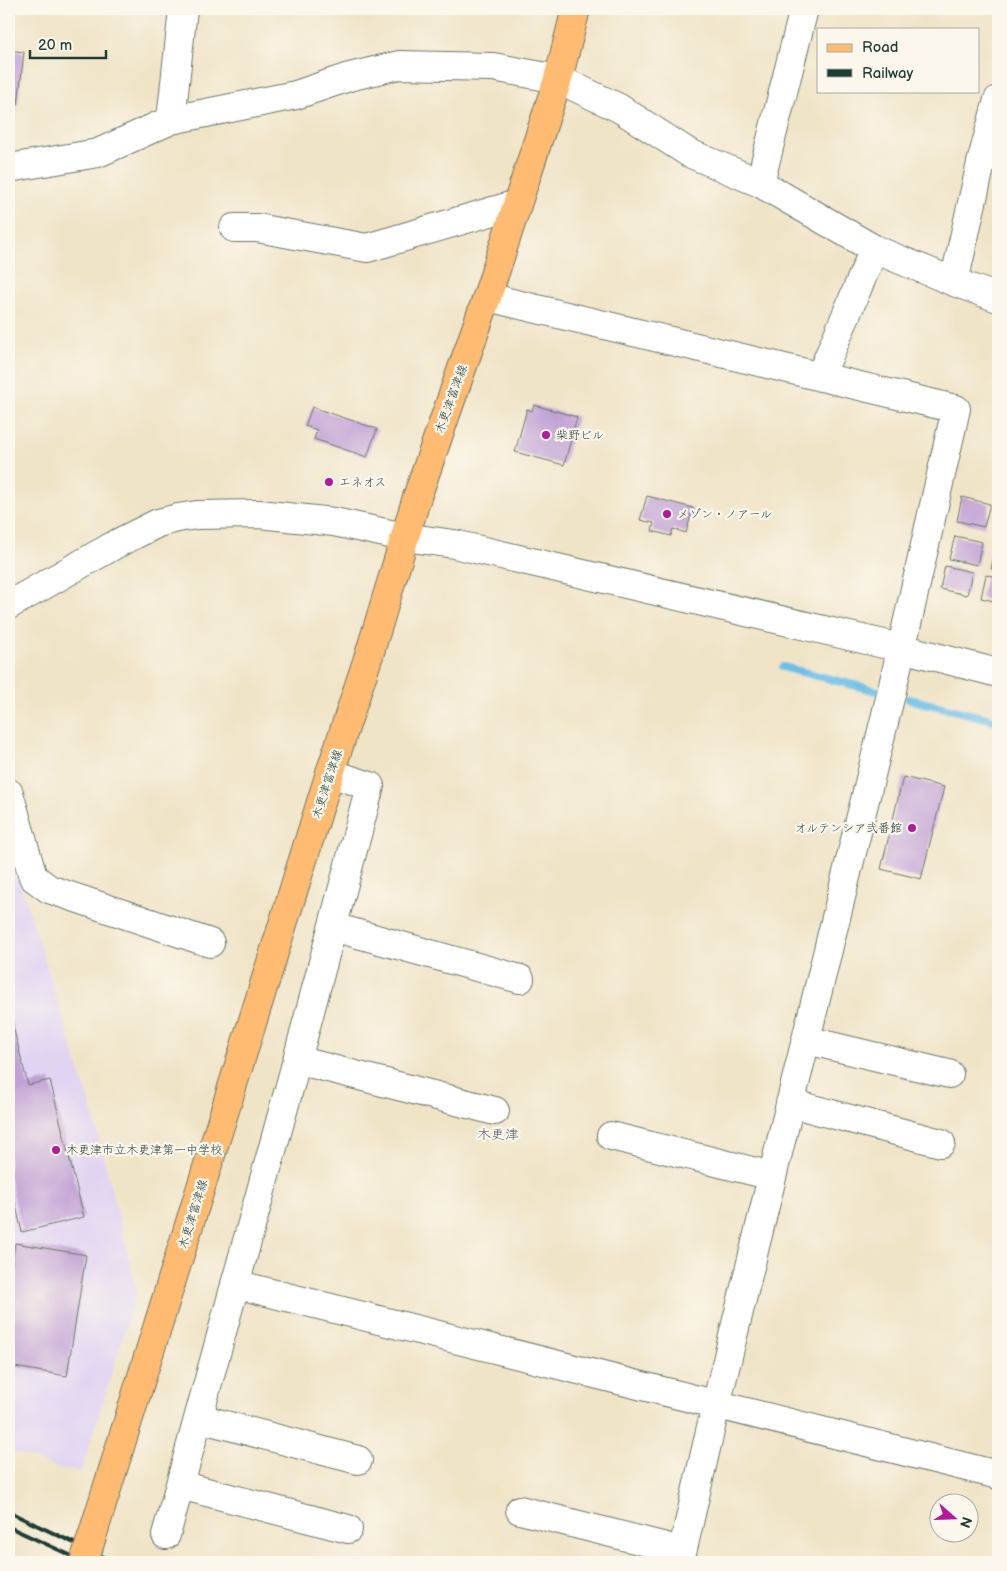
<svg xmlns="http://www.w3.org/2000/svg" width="1007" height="1571" font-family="'Balsamiq Sans','Klee One',sans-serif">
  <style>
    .built { fill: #e1d4f3 }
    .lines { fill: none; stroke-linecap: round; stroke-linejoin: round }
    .stream { stroke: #6bbfe7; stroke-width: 8 }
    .building { fill: #c1a1d5 }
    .minor-casing { stroke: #687767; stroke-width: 30 }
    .major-casing { stroke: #687767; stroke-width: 30 }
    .minor { stroke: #fff; stroke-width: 28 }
    .major { stroke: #febb71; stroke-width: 28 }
    .rail { stroke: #1f3d34; stroke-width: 4 }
    .major-bridge-casing { stroke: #687767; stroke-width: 30; stroke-linecap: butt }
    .major-bridge { stroke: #febb71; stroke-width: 28 }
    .poi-dot { fill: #b5179e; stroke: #fbf7ec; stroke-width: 2 }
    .labels { text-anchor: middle; stroke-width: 4.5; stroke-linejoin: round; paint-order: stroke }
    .street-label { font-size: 12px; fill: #1f3d34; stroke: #fbf7ec }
    .poi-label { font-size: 12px; fill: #1f3d34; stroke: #fbf7ec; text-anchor: start }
    .neighbourhood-label { font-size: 14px; fill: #58606c; stroke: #fbf7ec }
  </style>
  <rect width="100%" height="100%" fill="#fbf7ec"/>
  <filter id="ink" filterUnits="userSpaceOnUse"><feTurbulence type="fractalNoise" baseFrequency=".02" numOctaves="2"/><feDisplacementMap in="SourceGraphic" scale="10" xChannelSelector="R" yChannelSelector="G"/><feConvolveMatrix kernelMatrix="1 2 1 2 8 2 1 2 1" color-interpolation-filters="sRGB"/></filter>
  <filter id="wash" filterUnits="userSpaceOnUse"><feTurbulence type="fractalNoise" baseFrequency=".0096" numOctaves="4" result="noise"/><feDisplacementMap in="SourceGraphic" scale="20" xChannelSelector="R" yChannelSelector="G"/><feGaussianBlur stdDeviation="1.12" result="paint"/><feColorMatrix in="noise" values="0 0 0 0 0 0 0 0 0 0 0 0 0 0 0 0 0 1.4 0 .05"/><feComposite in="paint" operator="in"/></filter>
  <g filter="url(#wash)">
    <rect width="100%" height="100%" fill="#f0e4c7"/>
    <path class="built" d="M9,848L91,1107L137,1292L81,1472L61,1469L9,1450Z"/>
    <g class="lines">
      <path class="stream" d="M783,667L877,691
        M909,699L998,721"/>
    </g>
    <g id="blocks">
      <path class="building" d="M9,50L24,52L18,105L9,104Z
        M534,405L577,417L564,465L515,452L527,409L532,411Z
        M312,407L377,429L367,457L314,439L317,430L305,426Z
        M647,496L693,508L686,533L673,529L671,536L652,531L654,523L640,520Z
        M962,497L990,504L984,527L957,521Z
        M955,536L982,542L977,565L949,559Z
        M996,546H998V570L991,569Z
        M945,566L972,572L967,595L940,589Z
        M986,575L998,577V602L981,598Z
        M903,777L944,787L921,879L881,869Z
        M9,1011L28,1085L50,1080L84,1217L22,1232L9,1176Z
        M15,1243L86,1255L67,1376L9,1366V1281Z"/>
    </g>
  </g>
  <g filter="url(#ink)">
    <use href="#blocks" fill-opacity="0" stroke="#687767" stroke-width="1"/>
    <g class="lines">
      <defs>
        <path id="minor" d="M171,120L183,9
          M9,168L98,153L171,120L296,95L349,77L399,65L493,67L558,79L619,108L689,153L760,183L874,249L954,282L998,298
          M760,183L804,9
          M234,228H257L367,248L517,204
          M954,282L981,163L998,100
          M487,297L956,409L891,694L716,1405L680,1562
          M820,377L874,249
          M9,605L118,543L158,523L178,518L197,515L259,514L334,522L404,537L454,544L901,648L998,673
          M9,793L33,877L49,889L210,943
          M333,927L520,979
          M806,1040L949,1074
          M297,1060L495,1111
          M790,1103L941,1143
          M611,1136L772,1176
          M235,1284L998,1475
          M199,1418L358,1460
          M180,1485L348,1529
          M520,1510L682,1551
          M166,1535L297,1060L370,786L330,773"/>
        <path id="major" d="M100,1511L330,773L370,652L417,497L487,297L558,79L576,9"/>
      </defs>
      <use href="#minor" class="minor-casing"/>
      <use href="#major" class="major-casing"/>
      <use href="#minor" class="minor"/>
      <use href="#major" class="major"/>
      <path class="rail" d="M9,1512L114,1562
        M9,1527L85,1562"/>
      <defs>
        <path id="major-bridge" d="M84,1562L100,1511"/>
      </defs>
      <use href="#major-bridge" class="major-bridge-casing"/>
      <use href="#major-bridge" class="major-bridge"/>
    </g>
  </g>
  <g class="poi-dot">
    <circle cx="546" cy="435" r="5"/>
    <circle cx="329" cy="482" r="5"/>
    <circle cx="667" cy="514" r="5"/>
    <circle cx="912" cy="828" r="5"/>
    <circle cx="56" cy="1150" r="5"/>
  </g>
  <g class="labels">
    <g class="street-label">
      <text transform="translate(451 399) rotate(-70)" y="4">木更津富津線</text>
      <text transform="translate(327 784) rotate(-72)" y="4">木更津富津線</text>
      <text transform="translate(193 1214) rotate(-73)" y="4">木更津富津線</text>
    </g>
    <g class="poi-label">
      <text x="556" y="439">柴野ビル</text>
      <text x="339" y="486">エネオス</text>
      <text x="677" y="518">メゾン・ノアール</text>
      <text x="902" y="832" text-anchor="end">オルテンシア弐番館</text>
      <text x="66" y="1154">木更津市立木更津第一中学校</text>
    </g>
    <g class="neighbourhood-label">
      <text x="498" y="1139">木更津</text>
    </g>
  </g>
  <rect width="1007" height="1571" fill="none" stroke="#fbf7ec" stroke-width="30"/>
  <rect x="817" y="28" width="162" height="65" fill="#fbf7ec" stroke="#a3ada2"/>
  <rect x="827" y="44" width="25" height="8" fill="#febb71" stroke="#a3ada2"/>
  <text x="862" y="52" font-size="15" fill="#1f3d34">Road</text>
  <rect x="827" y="69" width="25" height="8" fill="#1f3d34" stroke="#a3ada2"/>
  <text x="862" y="78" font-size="15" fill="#1f3d34">Railway</text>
  <g transform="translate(954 1518) rotate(110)"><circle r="24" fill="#fbf7ec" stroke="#a3ada2"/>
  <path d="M0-4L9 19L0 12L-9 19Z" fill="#b5179e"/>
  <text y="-8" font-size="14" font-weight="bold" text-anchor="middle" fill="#1f3d34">N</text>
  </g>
  <path d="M30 50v8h76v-8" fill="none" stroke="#1f3d34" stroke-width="2.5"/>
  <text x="38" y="50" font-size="15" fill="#1f3d34" stroke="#fbf7ec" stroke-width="4" paint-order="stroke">20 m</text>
</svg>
